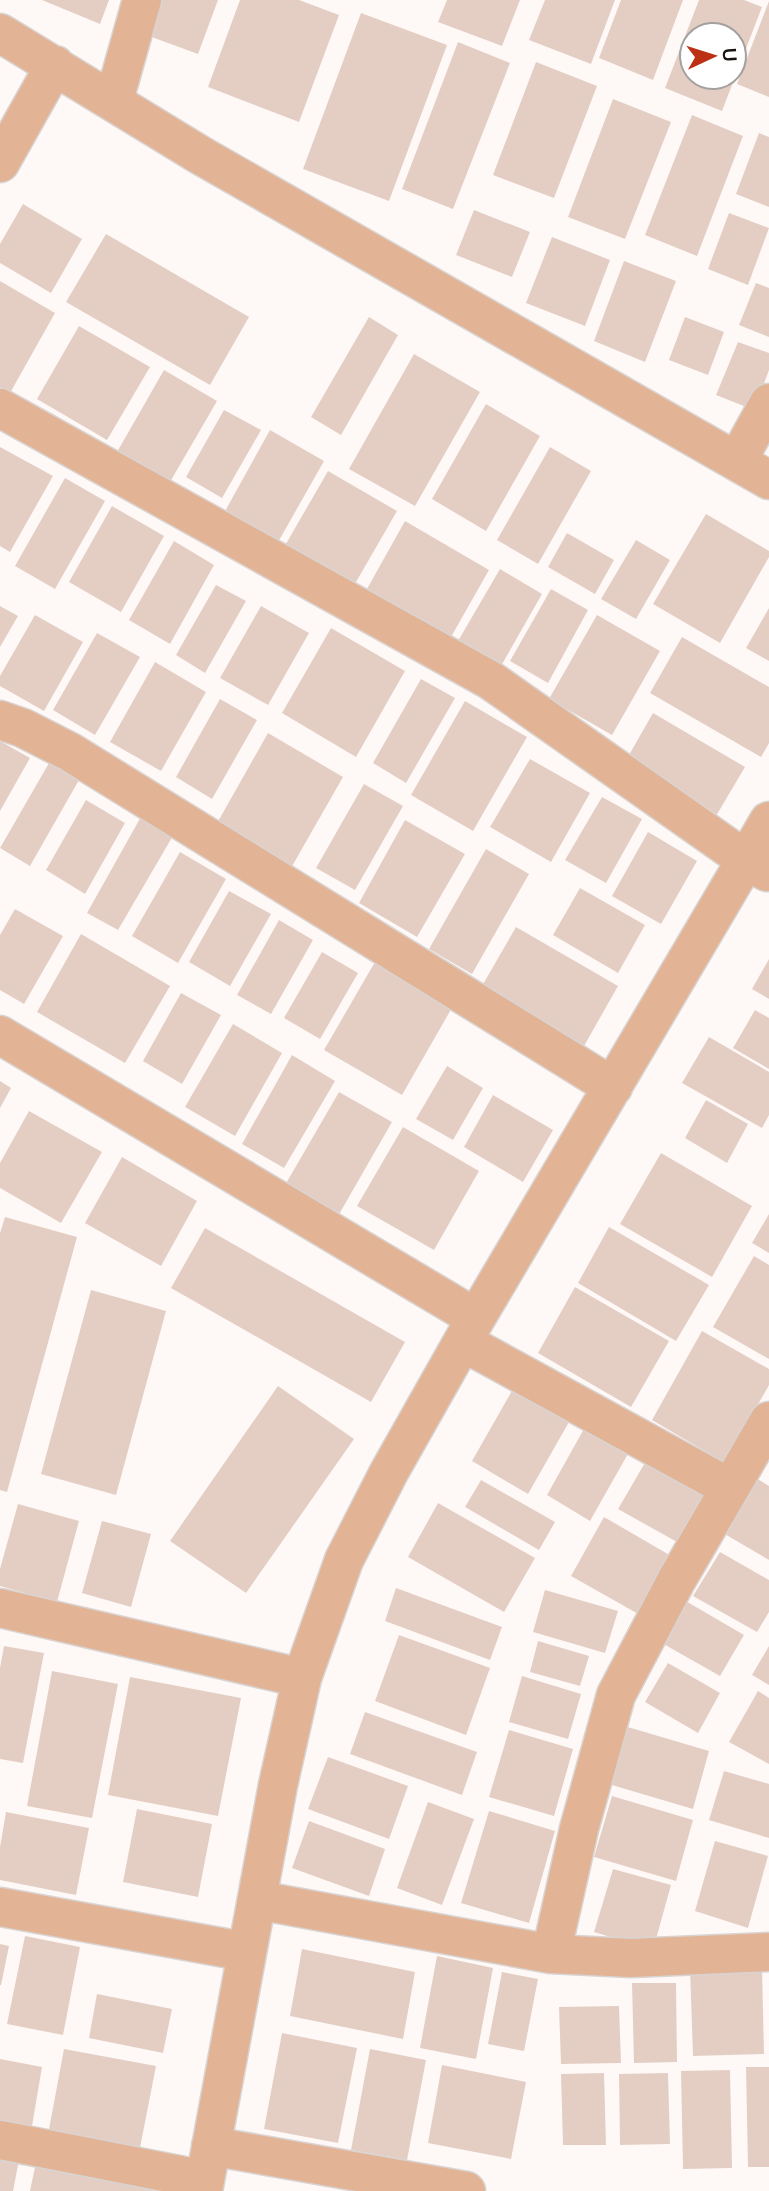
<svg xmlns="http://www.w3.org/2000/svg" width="769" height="2191" font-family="Mulish,sans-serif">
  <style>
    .building { fill: #e4cec4; fill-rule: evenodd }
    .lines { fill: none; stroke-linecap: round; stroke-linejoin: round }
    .minor-casing { stroke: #d9d4d2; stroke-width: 41 }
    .minor { stroke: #e2b394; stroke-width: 38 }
  </style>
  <rect width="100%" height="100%" fill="#fef9f7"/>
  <path class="building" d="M42,0H109L100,24Z
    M150,0H218L198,54L138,32Z
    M240,0H299L339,15L299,122L208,87Z
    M447,0H520L502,46L438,22Z
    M545,0H615L591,64L529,40Z
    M621,0H683L653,80L599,58Z
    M699,0H744L762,7L722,111L665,88ZM692,35H734V77H692Z
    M769,1V97L737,84Z
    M361,13L447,45L389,201L303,169Z
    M458,42L510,63L453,209L402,189Z
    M536,62L597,86L554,198L493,175Z
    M613,99L671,122L625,239L568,217Z
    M692,115L743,136L697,256L645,235Z
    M759,133L769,137V207L736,194Z
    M23,204L82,239L51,293L0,263V244Z
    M474,210L530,232L512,277L456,255Z
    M729,213L769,228L748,285L708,269Z
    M106,234L249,317L210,385L66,302Z
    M552,237L610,260L585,326L526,303Z
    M624,261L676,281L645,362L594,341Z
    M0,281L55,313L10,393L0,387Z
    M756,283L769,288V337L739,325Z
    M369,317L398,335L341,435L311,417Z
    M685,317L724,332L708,375L669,360Z
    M79,326L150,367L107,440L37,399Z
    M738,342L769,353V370L754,410L716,395Z
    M414,354L480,392L415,506L349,469Z
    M164,370L217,401L170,482L117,452Z
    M486,404L540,436L486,531L432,499Z
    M224,410L261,430L222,498L186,477Z
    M270,430L324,461L277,544L224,513Z
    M0,447L53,476L10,552L0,546Z
    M550,447L591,471L538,564L497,540Z
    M328,471L397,511L352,589L283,549Z
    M65,478L105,501L55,589L15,566Z
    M112,506L164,536L121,612L69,582Z
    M706,514L769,551V557L720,643L653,604Z
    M405,521L489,570L447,644L363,596Z
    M567,533L614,560L595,594L548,567Z
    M636,540L670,560L636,619L601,599Z
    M174,541L214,565L170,644L129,620Z
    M500,569L542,594L501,666L458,641Z
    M216,585L246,601L205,673L176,655Z
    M551,589L588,610L548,683L510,661Z
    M0,606L18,616L0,647Z
    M261,606L309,633L268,705L220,678Z
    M769,608V661L746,648Z
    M35,615L83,642L44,711L0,686V676Z
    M597,615L660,651L612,735L549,699Z
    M331,628L405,671L356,757L282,713Z
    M97,633L140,657L95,735L53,710Z
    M682,637L769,687V743L761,757L650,693Z
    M155,662L206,692L161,771L110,742Z
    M421,679L455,698L406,783L373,763Z
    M220,699L257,720L212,799L176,777Z
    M465,701L527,737L473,831L411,795Z
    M653,713L745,767L716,816L625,762Z
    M268,733L343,777L291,868L216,825Z
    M0,741L30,758L0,811Z
    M530,759L590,793L551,862L490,827Z
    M49,763L79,780L30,866L0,848Z
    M364,784L403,806L355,890L316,868Z
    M602,797L642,819L606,883L565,860Z
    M86,800L125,823L85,894L46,870Z
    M142,815L174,834L118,930L87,913Z
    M405,820L465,854L417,937L359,903Z
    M648,832L697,861L661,924L612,896Z
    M486,849L529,874L472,974L429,949Z
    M180,852L226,879L178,963L132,936Z
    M580,888L645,925L618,973L553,935Z
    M229,891L271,914L230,986L189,962Z
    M15,909L63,936L24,1004L0,990V935Z
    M279,920L313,940L271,1014L237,995Z
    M516,927L618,986L584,1046L482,986Z
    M81,934L170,986L125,1063L37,1012Z
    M322,952L358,973L320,1039L284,1018Z
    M379,955L457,999L402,1095L324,1050Z
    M769,959V999L752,989Z
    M181,993L221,1015L182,1084L143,1061Z
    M755,1010L769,1018V1069L733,1048Z
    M233,1024L282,1053L235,1136L185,1107Z
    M709,1037L769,1072V1115L762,1128L682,1083Z
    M292,1055L335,1081L284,1168L242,1144Z
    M447,1066L483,1088L453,1140L416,1119Z
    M0,1081L11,1088L0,1108Z
    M339,1092L392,1122L334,1223L281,1192Z
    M493,1095L553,1130L523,1182L464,1147Z
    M706,1100L748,1124L727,1163L685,1138Z
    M29,1111L102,1152L61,1223L0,1188V1163Z
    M403,1127L479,1171L434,1250L357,1206Z
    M661,1153L752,1206L712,1277L620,1224Z
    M122,1157L197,1201L161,1266L85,1223Z
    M769,1214V1253L752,1243Z
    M5,1217L77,1237L7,1492L0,1490V1233Z
    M609,1227L709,1285L676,1341L578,1283Z
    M205,1228L405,1342L371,1402L171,1288Z
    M754,1256L769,1265V1359L713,1327Z
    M575,1287L669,1341L631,1407L538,1353Z
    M91,1290L166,1311L116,1495L41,1474Z
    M702,1331L769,1369V1385L725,1463L652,1420Z
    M278,1386L354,1439L246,1593L170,1541Z
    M513,1389L569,1422L528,1494L472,1461Z
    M585,1427L629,1452L590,1521L547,1495Z
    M646,1461L704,1495L677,1542L618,1509Z
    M756,1478L769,1486V1560L723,1533Z
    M481,1480L555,1522L539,1550L465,1507Z
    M438,1503L535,1558L504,1612L408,1557Z
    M18,1504L79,1521L57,1602L0,1586V1569Z
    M604,1517L673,1557L640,1615L571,1576Z
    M102,1521L151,1534L131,1607L82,1593Z
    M720,1552L769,1580V1612L757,1632L693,1596Z
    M396,1588L502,1627L490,1660L385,1621Z
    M545,1590L618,1611L605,1653L533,1632Z
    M684,1600L744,1635L720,1676L660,1642Z
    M399,1635L490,1668L466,1735L375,1701Z
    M538,1641L589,1656L580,1686L530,1672Z
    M4,1646L44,1653L23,1763L0,1759V1668Z
    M769,1646V1685L752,1675Z
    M668,1663L720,1693L698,1733L645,1702Z
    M52,1671L118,1684L92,1818L27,1806Z
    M522,1676L581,1694L568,1739L509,1722Z
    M130,1677L241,1698L218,1816L108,1795Z
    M758,1691L769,1698V1764L729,1742Z
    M365,1712L477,1752L462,1795L350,1754Z
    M621,1725L709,1751L693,1809L605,1783Z
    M509,1730L573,1749L554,1816L489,1797Z
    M328,1757L408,1786L389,1839L308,1809Z
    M724,1771L769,1784V1838L709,1820Z
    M612,1796L693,1820L676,1881L594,1857Z
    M428,1802L474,1819L442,1905L397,1888Z
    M137,1809L212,1824L198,1897L123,1882Z
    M489,1811L555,1831L529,1923L461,1903Z
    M6,1812L89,1828L76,1895L0,1880V1847Z
    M309,1821L385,1849L369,1896L292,1868Z
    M715,1841L768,1856L748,1928L695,1911Z
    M613,1869L671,1885L653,1950L594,1932Z
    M25,1936L80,1947L63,2035L7,2024Z
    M0,1944L9,1946L1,1985H0Z
    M302,1949L415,1972L403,2039L290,2016Z
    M437,1956L493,1968L476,2059L420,2048Z
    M762,1967L764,2054L693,2056L690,1968Z
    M502,1972L538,1979L524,2051L488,2044Z
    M632,1983H676L677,2062L634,2063Z
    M97,1994L172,2009L163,2053L89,2038Z
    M619,2006L621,2063L561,2064L559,2007Z
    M282,2033L357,2048L338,2143L264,2129Z
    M64,2049L156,2066L138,2158L47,2140Z
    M370,2049L426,2060L407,2160L351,2150Z
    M0,2059L42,2067L31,2132L0,2126Z
    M442,2065L526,2082L511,2159L428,2143Z
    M746,2067H769V2167H748Z
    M730,2070L732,2168L683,2169L681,2071Z
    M604,2073L606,2145H563L561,2074Z
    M668,2073L670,2144L620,2145L619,2074Z
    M0,2151L20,2155L13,2191H0Z
    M35,2167L154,2190V2191H30Z"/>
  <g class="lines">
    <defs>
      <path id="minor" d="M0,33L200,155L769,480
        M114,100L142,0
        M0,163L55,65
        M0,408L490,680L746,860L767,872
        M737,461L769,403
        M0,720L23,728L70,752L613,1087
        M0,1035L476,1318
        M463,1342L730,1488
        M0,1608L302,1678
        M257,1900L551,1954L631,1958L769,1952
        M0,1907L247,1952
        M551,1954L579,1829L616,1695L676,1581L769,1421
        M0,2140L205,2180
        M211,2146L466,2191
        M203,2191L278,1785L302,1678L344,1560L389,1472L476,1318L769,821"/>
    </defs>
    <use href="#minor" class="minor-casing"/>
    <use href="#minor" class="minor"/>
  </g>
  <g transform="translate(713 56) rotate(86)"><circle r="33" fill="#ffffff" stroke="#a3a09f" stroke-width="2"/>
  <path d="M0-5L12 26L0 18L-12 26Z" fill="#bc3114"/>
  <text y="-10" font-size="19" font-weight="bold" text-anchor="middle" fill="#19120e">U</text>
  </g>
</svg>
